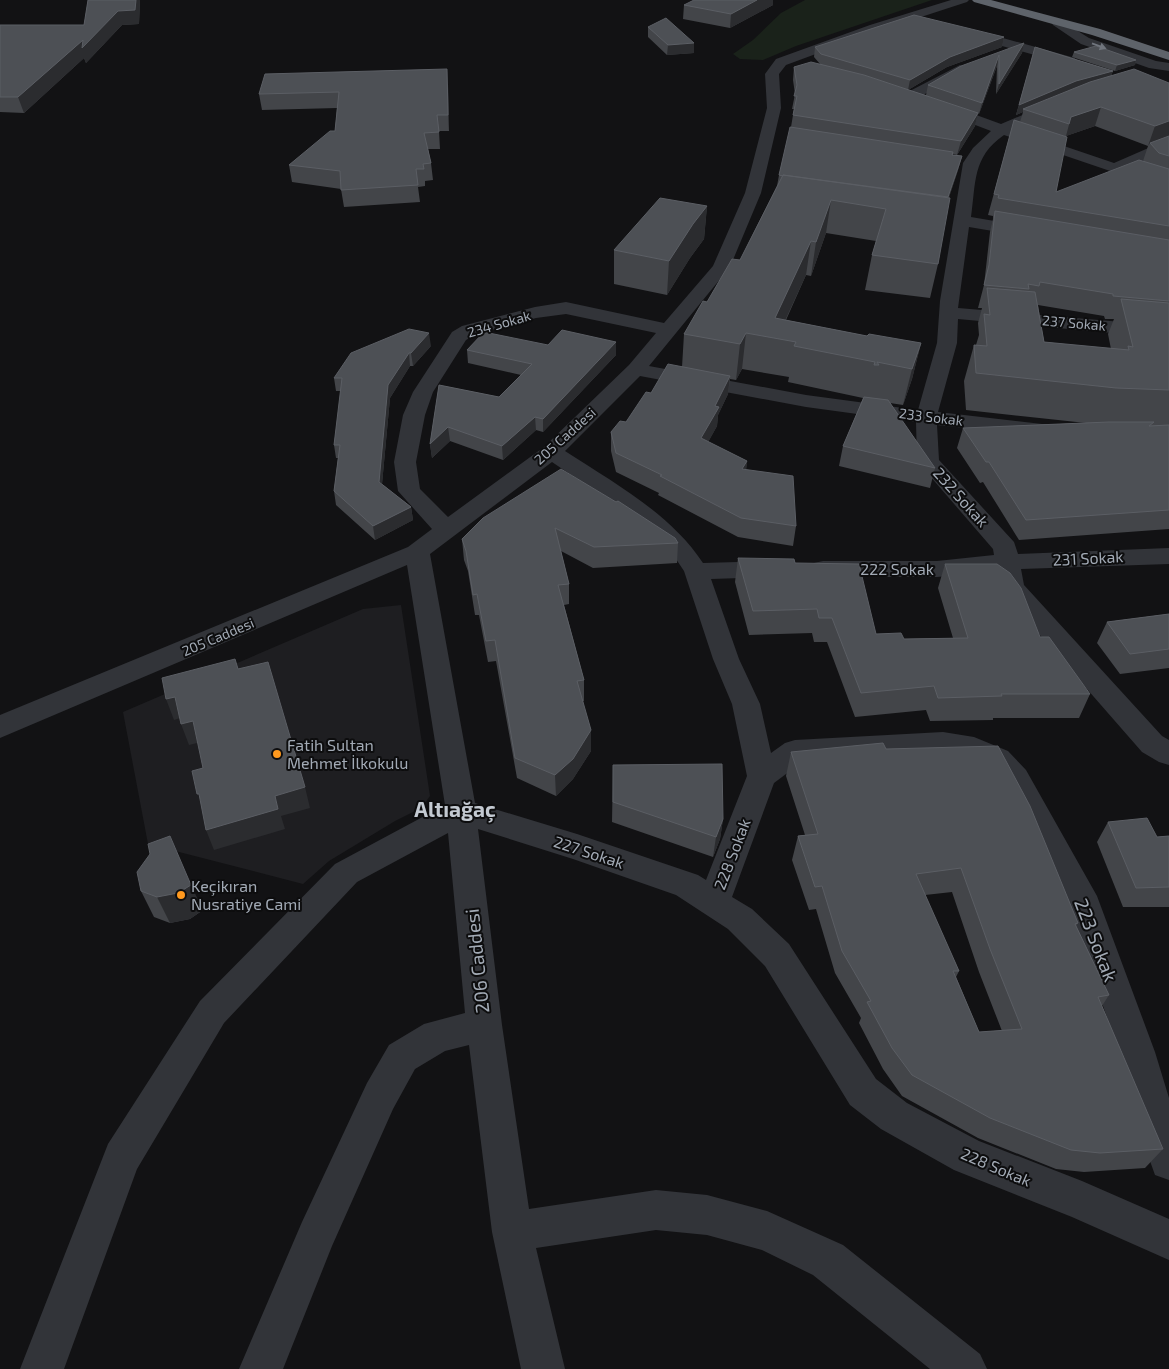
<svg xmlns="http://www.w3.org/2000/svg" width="1169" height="1369" font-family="'Exo 2',sans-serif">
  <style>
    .built { fill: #1e1e21 }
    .green { fill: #1a221a }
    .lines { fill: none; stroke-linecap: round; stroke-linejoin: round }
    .minor { fill: #323439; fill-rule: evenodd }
    .highway { fill: #5e636a; fill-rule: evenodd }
    .wall { fill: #434549; fill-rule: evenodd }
    .shaded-wall { fill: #2b2c2f }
    .building { fill: #4d5055; stroke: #5b5e64; fill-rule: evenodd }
    .oneway { fill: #70757d }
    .poi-dot { fill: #ff991e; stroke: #0d0d0e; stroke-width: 2 }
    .labels { text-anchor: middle; stroke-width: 4; stroke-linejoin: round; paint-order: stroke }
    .far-street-label { font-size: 14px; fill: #a2aab5; stroke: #0d0d0e }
    .street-label { font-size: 16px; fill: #a2aab5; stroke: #0d0d0e }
    .poi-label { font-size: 16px; fill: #a2aab5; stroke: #0d0d0e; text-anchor: start }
    .near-street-label { font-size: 19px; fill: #a2aab5; stroke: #0d0d0e }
    .district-label { font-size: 21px; font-weight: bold; fill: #c3c9d1; stroke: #0d0d0e }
  </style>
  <rect width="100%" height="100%" fill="#121214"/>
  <path class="built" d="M401,605L430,796L421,808L395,821L329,861L303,884L148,844L123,712L363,609Z"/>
  <path class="green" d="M805,0H932L796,46L763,60L740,59L733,54L753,40L781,13Z"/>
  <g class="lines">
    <path class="minor" d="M951,0H969L967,2L878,31L786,65L779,74L781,108L761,193L730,267L649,366L806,395L918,410L937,343L940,301L963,163L973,148L991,131L936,110L934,107L936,104H946L1001,124L1051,103H1061L1063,106L1061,109L1014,129L1114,163L1169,139V149L1129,167L1169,181V191L1004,135C972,157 976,183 971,217L1029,227L1035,228L1037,232L1035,236L1029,237L969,227L958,308L1169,326V338L958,319L957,343L938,412L1042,424L1050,425L1053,430L1050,435L1042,436L937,425L939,460L1014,542L1018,554L1169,548V564L1021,569L1024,585L1162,736L1169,740V765L1159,762L1142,752L1003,593L999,587L997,571L937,577H823L814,575L811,569L814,563L823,561H937L994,555L993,549L917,461L916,422L806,407L640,376L565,451C614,483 670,513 703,563L775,561L784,563L787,569L784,575L775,577L711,579L739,659L760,704L771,753L785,743L795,740L943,732L974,737L1008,751L1026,770L1097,896L1155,1052L1169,1098V1180L1155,1175L1150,1161L1119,1052L1066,899L1004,786L988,767L969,758L943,754L802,762L774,783L732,897L752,909L789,944L876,1079L907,1103L979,1141L1082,1181L1169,1219V1260L1072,1217L954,1170L881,1129L850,1105L765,966L728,929L676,895L573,859L478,829L502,1025L529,1209L656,1190L707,1195L767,1211L843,1245L980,1354L987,1369H930L813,1275L762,1250L707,1235L656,1230L536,1248L565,1369H521L492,1232L469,1045L445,1051L415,1069L393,1109L332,1246L283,1369H239L302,1222L367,1083L389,1045L424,1024L465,1013L448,833L357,882L224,1023L137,1169L64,1369H20L108,1144L200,1001L335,864L445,805L407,565L0,738V715L408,547L432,529L398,491L394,462L403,415L413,392L452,332L462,326L535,307L566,302L664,323L713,266L745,193L767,108L765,74L776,59L870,25ZM566,314L656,333L629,365L544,447L448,517L420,489L416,462L425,415L433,392L466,340L476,334L536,318ZM552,462L623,510L654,535L674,556L684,571L713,659L732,704L747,776L706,880L698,875L577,834L475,803L430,554Z
      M1057,18L1089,38L1156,61L1169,63V71L1149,68L1081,44L1053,25L1051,22L1053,19Z
      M967,28L1075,58L1076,61L1070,65L963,35L961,32L963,29Z
      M960,65L966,69L965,72L914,100L909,101L902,97L904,94Z"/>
    <path class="highway" d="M972,0H991L1100,29L1169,52V60L1092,35L974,2Z"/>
  </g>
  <path class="wall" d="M88,0H140L139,24L122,25L86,63L84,58L24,113L0,112V25H84Z
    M684,5H773L730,28L683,19Z
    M648,27L694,53L667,55L648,37Z
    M1004,37L1002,47L947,67L908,90L926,95L928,85L1024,43L1022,53L996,94L997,66L979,114L978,113L975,126L957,155L953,154V155L962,156L958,170L949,197L938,264L930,298L865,290L872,255L876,241L826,233L811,276L806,275L786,320L867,336L921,343L912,379L903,405L890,403L935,468L930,488L839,466L843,446L863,398L788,382L789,377L742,369L736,380L730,379L728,394L718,415L717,426L708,442L747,461L746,470L796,526L793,546L738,537L658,495L659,493L616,472L611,451V432L626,422L682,367L684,334L707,302L740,260L777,186L779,175L791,127L794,109H792L795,94L793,80L794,67L820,64L814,57L815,47Z
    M1035,47L1113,71L1111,76L1169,83V529L1019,540L983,482L980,483L957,448L963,428L1086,423L966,410L964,381L974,345H976L979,335L978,323L982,308H978L984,285L990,232L993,219V216L988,215L1014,120L1020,122L1023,112L1016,115ZM1095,126L1148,146L1143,161L1056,192L1066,136ZM1038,305L1104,316L1105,319H1114L1108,334L1111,349L1044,342Z
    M1074,52L1136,60L1135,65L1115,71L1072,57Z
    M448,84L449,131H439L440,149H428L431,163L433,180L425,181V186L418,187L420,202L344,207L341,189L292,182L289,165L335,131L337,108L262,110L259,94Z
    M707,206L704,239L690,258L667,295L614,284V250Z
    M548,345L616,355L543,432L536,430L503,460L450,441L432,458L430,444L439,385L499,397L521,375L468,363L467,350Z
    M431,346L413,366H410L390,398L382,484L411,507L413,520L375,540L336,505L334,491L338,458H336L334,445L341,391H336L334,378Z
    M616,502L678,543L677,563L593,568L561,551L569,584V604L564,605L584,680V701H583L591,751L573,779L556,796L517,778L496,661L488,662L479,615H475L468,571L464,560L462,539Z
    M738,558L795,563L876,634L904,639L953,638L938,588L945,564L1040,637L1090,694L1079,718H993V720L930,721L926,710L855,717L827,642H814L812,633L749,635L735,582Z
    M1169,614V668L1120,674L1097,643L1107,622Z
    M886,749L1078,923L1076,926L1109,995L1102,1006L1163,1149L1145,1168L1084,1172L1056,1169L978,1138L902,1096L883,1069L859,1023L861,1018L835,973L816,909L809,910L792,860L798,836L805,835L786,776L791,752ZM952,892L979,972L1002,1031L979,1032L956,977L959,971L925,895Z
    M613,765L723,819L720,839L713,857L612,822Z
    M1108,822L1157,837L1169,836V907H1123L1097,842Z
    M141,891L203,910L190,919L170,923L154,917Z"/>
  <path class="shaded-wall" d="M136,0H140L139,24L122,25L86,63L84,58L24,113L18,97L83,40L118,11Z
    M757,0H773V5L730,28L731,14Z
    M1004,37L1002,47L947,67L908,90L910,80L950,57Z
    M694,43V53L667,55L668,45Z
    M1024,43L1022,53L996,94L999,84Z
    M999,55L997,66L979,114L982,103Z
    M1136,60L1135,65L1115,71L1117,65Z
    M447,69L448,84L449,131L448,115Z
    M1113,71L1109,81L1023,109V112L1016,115L1019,105L1076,81Z
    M1101,107L1095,126L1066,136L1071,117Z
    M978,113L975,126L957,155L961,141Z
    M1169,121V138L1150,143L1148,146L1155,126Z
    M962,156L958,170L943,216L946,201Z
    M831,200L826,233L811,276L816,242Z
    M707,206L704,239L690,258L667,295L669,261L693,224Z
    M811,241L806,275L777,338L775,318Z
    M429,333L431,346L413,366L411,353Z
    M746,333L742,369L736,380L740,344Z
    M616,342V355L543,432V419Z
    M921,343L912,379L903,405L912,369Z
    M409,353L410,366L390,398L381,495L379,482L388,385Z
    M730,376L728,394L718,415L717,426L700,457L701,438L715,406Z
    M535,417L536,430L503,460L502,446Z
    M448,427L450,441L432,458L430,444Z
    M747,461L745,480L742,469Z
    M411,507L413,520L375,540L373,526Z
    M175,697L183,717L174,720L166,699Z
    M193,721L201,742L189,745L181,724Z
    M591,730V751L573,779L556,796L555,775Z
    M305,787L310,808L281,816L285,829L214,850L206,830L275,796Z
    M723,819L720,839L713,857L716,837Z
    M191,885L203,910L190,919L170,923L157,897Z"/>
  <path class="building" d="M88,0H136L135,10L118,11L82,48L83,40L18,97H0V25H84Z
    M694,0H757L731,14L684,5Z
    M914,15L1004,37L950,57L910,80L821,54L815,47Z
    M666,18L694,43L668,45L648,27Z
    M1024,43L999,84V55L982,103L928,85L961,66Z
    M1096,46L1136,60L1117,65L1074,52Z
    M1035,47L1113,71L1076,81L1019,105Z
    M811,62L864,75L978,113L961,141L793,115L797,96H794L797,85L794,67Z
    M447,69L448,115H437L439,132L424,133L431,163L423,164L424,169H416L418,185L341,190L340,171L289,165L330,131H335L339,92L259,94L265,74Z
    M1134,69L1169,83V121L1155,126L1101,107L1071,117L1069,124L1023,109L1090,82Z
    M1014,120L1067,137L1056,192L1139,160L1169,169V226L998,198L999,195L994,194Z
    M790,127L953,152L952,155L962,156L948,197L783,175V176L779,175Z
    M1169,136V156L1159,153L1150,143Z
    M783,175L950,198L938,264L872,255L886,209L831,200L816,242L811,241L775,318L867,336L869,334L921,343L912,369L877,362L879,365H874L875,362L794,346L796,342L746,333L740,344L684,334L703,301L707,302L732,259L740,260Z
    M660,198L707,206L693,224L669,261L614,250Z
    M995,211L1169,240V301L1113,296V294L1040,282L1039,286L1028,284L1029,289L984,285L989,265Z
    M987,288L1035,292L1044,342L1129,350L1128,346L1133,347L1121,299L1169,303V390L1116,388L976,373L974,345L987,346L984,314L990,315Z
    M409,329L429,333L411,353H409L388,385L379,482L411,507L373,526L334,491L340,445H334L342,378H334L351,353Z
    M562,330L616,342L543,419L535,417L502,446L448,427L430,444L439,385L499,397L532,364L467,350L484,332L548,345Z
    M668,364L730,376L715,406L719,407L701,438L747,461L742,469L793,476L796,526L741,518L660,476L662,475L616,453L611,432L620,421L626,422L646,392L651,393Z
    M864,397L888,400L935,468L843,446Z
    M1109,422H1154L1149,426L1169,425V510L1026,520L989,462H986L963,428Z
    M561,469L616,502L618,501L675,538L678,543L594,547L555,528L569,584L558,585L584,680L577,681L591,730L573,759L555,775L515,758L495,640L486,641L477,594L473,595L466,551L462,539L483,518Z
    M738,558L794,559L795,563L859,564L876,634L901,633L904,639L968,638L945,564H997L1010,573L1021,588L1040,637H1049L1090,694H1001L1002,696L938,698L934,686L861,693L832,618H819L817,609L753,611Z
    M1169,614V649L1130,654L1107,622Z
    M235,659L238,669L268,662L305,787L275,796L278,809L206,830L199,794H197L192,771L203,768L193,721L181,724L175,697L166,699L162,678Z
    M883,743L886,749L998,746L1030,806L1078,923L1075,924L1109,995L1098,997L1163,1149L1100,1153L1071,1150L990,1118L912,1075L892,1048L867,1002L871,1001L842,951L822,886L815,887L798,836L818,834L791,752ZM961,868L990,949L1022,1029L979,1032L953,971H959L916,874Z
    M722,764L723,819L716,837L613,802V765Z
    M1147,818L1157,837L1169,836V887L1136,888L1108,822Z
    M170,836L191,885L178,893L157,897L141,891L137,872L150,854L148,844Z"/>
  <defs><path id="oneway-solid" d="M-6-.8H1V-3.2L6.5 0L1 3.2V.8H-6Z" transform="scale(1.25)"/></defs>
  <use class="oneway" href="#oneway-solid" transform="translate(1099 46) rotate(20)"/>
  <g class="poi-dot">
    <circle cx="277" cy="754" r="5"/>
    <circle cx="181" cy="895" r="5"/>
  </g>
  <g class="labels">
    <g class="far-street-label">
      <text transform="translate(1074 323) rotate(5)" y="5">237 Sokak</text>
      <text transform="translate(499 324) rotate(-16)" y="5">234 Sokak</text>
      <text transform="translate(931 417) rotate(7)" y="5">233 Sokak</text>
      <text transform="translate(565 436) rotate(-42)" y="5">205 Caddesi</text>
      <text transform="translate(218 637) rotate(-23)" y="5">205 Caddesi</text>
    </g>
    <g class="street-label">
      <text transform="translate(961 497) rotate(48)" y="6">232 Sokak</text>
      <text transform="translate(1088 558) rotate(-3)" y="6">231 Sokak</text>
      <text x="897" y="575">222 Sokak</text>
      <text transform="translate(589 852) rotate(18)" y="6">227 Sokak</text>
      <text transform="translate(732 854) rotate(-69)" y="6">228 Sokak</text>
      <text transform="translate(996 1167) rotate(23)" y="6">228 Sokak</text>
    </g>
    <g class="poi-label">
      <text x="287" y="751">Fatih Sultan<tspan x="287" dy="18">Mehmet İlkokulu</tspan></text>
      <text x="191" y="892">Keçikıran<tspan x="191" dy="18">Nusratiye Cami</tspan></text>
    </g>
    <g class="near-street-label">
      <text transform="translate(1096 940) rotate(69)" y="7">223 Sokak</text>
      <text transform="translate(477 961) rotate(-96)" y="7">206 Caddesi</text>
    </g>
    <g class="district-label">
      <text x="455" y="817">Altıağaç</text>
    </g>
  </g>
</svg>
